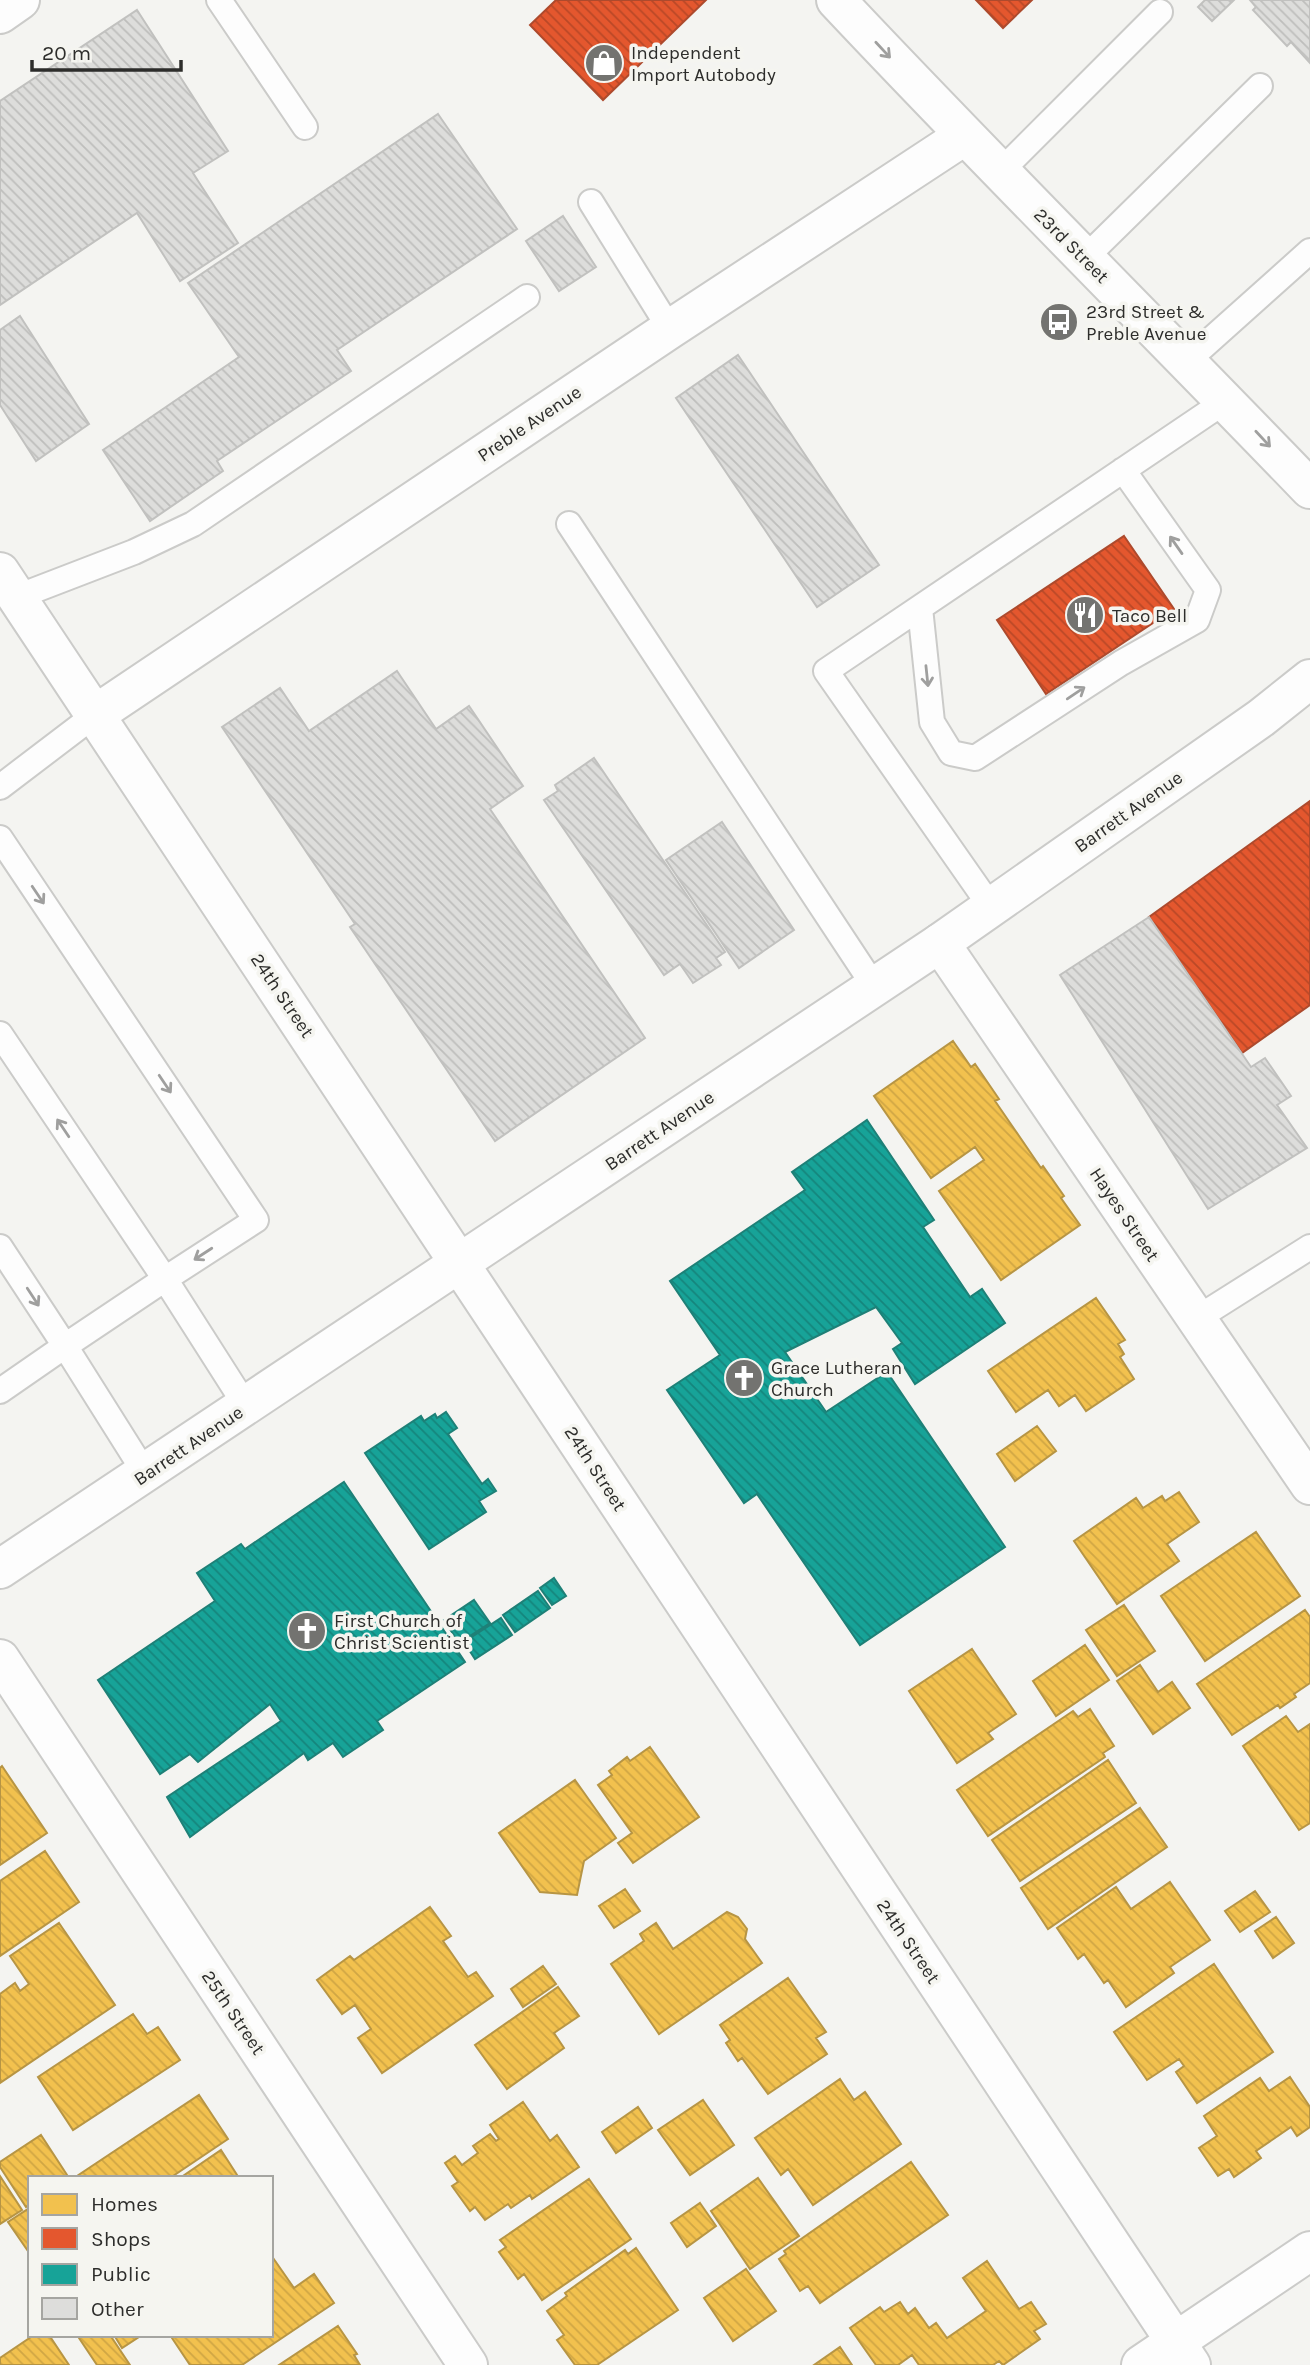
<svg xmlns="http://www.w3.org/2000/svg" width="1310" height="2365" font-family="Karla,sans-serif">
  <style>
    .homes { fill: url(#homes-back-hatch); stroke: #b79544; stroke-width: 2 }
    .shops { fill: url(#shops-back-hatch); stroke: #ad4a2d; stroke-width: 2 }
    .public { fill: url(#public-back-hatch); stroke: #1e8077; stroke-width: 2 }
    .building { fill: url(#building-back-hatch); stroke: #c1c1bf; stroke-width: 2 }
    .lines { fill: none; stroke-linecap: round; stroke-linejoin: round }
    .service-casing { stroke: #cbcbc9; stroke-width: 28 }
    .minor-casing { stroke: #cbcbc9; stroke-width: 42 }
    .secondary-casing { stroke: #cbcbc9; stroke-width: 42 }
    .service { stroke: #fdfdfd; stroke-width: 24 }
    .minor { stroke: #fdfdfd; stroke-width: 38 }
    .secondary { stroke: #fdfdfd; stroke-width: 38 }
    .oneway { stroke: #9f9f9e }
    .labels { text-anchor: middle; stroke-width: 7; stroke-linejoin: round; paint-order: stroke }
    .poi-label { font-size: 19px; fill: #2d2d2b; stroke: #f5f5f0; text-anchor: start }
    .street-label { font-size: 19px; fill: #2d2d2b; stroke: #f5f5f0 }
  </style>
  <defs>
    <pattern id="homes-back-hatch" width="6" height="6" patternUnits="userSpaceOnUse" patternTransform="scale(1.75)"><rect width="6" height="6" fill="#f2c14e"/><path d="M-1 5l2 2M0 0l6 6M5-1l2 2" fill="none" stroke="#d0a644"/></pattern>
    <pattern id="shops-back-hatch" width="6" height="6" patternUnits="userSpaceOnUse" patternTransform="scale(1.75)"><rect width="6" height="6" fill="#e4572e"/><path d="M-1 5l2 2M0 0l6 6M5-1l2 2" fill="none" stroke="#b94827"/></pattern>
    <pattern id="public-back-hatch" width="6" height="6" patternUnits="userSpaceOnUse" patternTransform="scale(1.75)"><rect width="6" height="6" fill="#17a398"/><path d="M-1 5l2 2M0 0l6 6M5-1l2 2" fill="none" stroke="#15857c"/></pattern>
    <pattern id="building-back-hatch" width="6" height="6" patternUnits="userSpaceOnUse" patternTransform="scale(1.75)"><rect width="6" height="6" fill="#dddddb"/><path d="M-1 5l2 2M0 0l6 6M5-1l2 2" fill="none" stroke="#bebebc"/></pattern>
  </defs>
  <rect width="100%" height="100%" fill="#f4f4f1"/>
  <path class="homes" d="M953,1041L971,1067L975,1064L999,1099L995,1101L1041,1168L1043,1166L1064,1196L1061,1198L1080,1225L1001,1280L939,1191L984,1160L975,1147L931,1178L874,1096Z
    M1096,1298L1125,1340L1118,1344L1124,1354L1120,1357L1134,1379L1086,1411L1075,1395L1059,1406L1048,1390L1016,1412L988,1371Z
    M1037,1426L1056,1451L1015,1481L997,1454Z
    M1179,1492L1199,1522L1167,1544L1179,1561L1117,1604L1074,1541L1136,1498L1143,1508L1162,1496L1165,1501Z
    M1256,1532L1300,1596L1205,1661L1161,1596Z
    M1124,1605L1155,1651L1117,1676L1086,1630Z
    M1305,1610L1310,1617V1683L1294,1694L1296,1697L1280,1708L1278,1705L1232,1735L1197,1684Z
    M1085,1645L1109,1680L1056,1716L1033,1681Z
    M972,1649L1016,1714L988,1733L993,1739L957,1763L909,1691Z
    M1140,1665L1158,1692L1172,1682L1190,1708L1153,1734L1117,1681Z
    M1090,1709L1114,1746L1103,1753L1105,1757L988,1836L957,1790L1073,1711L1078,1717Z
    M1286,1716L1298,1732L1310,1724V1823L1299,1830L1243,1746Z
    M650,1747L699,1817L633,1863L618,1843L632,1833L598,1785L612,1775L609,1771L627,1757L630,1761Z
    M1108,1760L1136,1803L1020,1881L992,1840Z
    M2,1766L47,1833L0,1865V1768Z
    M575,1780L616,1838L584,1861L577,1895L540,1892L499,1833Z
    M1140,1808L1167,1847L1048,1929L1021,1888Z
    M45,1851L79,1902L0,1956V1881Z
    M1170,1882L1210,1940L1170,1967L1174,1973L1126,2007L1108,1980L1104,1983L1084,1954L1078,1959L1057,1928L1116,1887L1131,1909Z
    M625,1889L640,1911L614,1928L599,1906Z
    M1255,1891L1270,1912L1240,1932L1225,1911Z
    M430,1907L451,1936L443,1941L468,1977L476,1972L493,1996L382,2073L358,2038L371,2029L355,2005L342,2014L317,1980L350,1956L354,1960Z
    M727,1912L738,1917L747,1929L745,1939L762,1963L659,2034L611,1964L644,1941L640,1934L656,1923L673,1949Z
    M1276,1917L1294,1943L1273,1958L1255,1931Z
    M59,1923L115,2005L0,2083V1994L15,1983L20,1991L29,1984L10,1956Z
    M1214,1964L1273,2052L1197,2103L1176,2072L1184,2066L1179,2059L1147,2080L1114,2032Z
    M543,1966L556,1984L523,2007L511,1989Z
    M788,1978L826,2032L816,2038L827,2054L768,2094L742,2058L738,2061L726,2043L730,2040L720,2025Z
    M558,1987L579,2016L554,2033L564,2048L507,2089L475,2045Z
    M133,2014L147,2034L158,2027L180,2060L73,2130L38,2077Z
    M1290,2077L1310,2107V2127L1297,2136L1291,2127L1256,2151L1261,2158L1234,2177L1229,2169L1218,2176L1199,2148L1217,2136L1204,2116L1260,2078L1269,2091Z
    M840,2079L854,2100L865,2092L901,2144L813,2205L788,2169L781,2175L755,2138Z
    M199,2095L228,2139L170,2178H74Z
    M703,2100L734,2145L690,2175L658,2130Z
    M523,2102L550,2141L557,2135L579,2167L532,2199L530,2195L511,2208L508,2204L485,2220L475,2207L470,2211L452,2186L458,2182L445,2163L455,2156L462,2165L478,2153L473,2146L490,2134L496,2141L499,2139L490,2125Z
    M638,2107L652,2128L616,2153L602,2132Z
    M41,2135L69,2178H30V2204L26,2207L0,2167V2162Z
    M221,2150L239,2178H180Z
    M911,2162L948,2215L820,2303L808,2286L800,2291L779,2259L786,2254L784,2251Z
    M0,2176L22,2210L0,2224Z
    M758,2178L799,2236L750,2269L711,2211Z
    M589,2179L631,2239L542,2300L524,2274L518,2279L499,2252L506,2247L500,2240Z
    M700,2203L716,2226L687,2247L671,2223Z
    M28,2209L30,2212V2254L8,2222Z
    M636,2248L678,2310L597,2365H575L557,2340L564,2335L547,2311L567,2296L565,2293L625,2250L628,2254Z
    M271,2255L294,2288L314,2274L334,2303L242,2365H190L170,2335H271Z
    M987,2261L1019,2309L1031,2302L1046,2324L1034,2331L1040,2339L1003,2365L999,2361L993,2365H919L912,2355L898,2365H876L850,2328L880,2307L884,2312L900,2302L908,2314L915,2308L929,2328L936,2323L947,2338L986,2311L963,2278Z
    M746,2269L776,2311L733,2341L704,2298Z
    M338,2326L357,2354L354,2355L360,2365H279Z
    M34,2335H49L69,2365H0V2358Z
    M77,2335H110L130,2365H97Z
    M114,2335H142L122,2348Z
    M840,2347L852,2365H814Z"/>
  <path class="shops" d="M556,0H706L603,100L530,25Z
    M976,0H1032L1003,28Z
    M1124,536L1174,609L1046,694L997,620Z
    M1310,801V1005L1242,1053L1149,917Z"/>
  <path class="public" d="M867,1120L934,1220L923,1227L970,1297L982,1289L1005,1323L915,1384L893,1349L902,1343L876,1307L785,1352L826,1412L887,1372L1005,1547L860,1645L757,1494L744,1503L667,1390L720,1355L670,1281L805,1190L792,1172Z
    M446,1412L457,1428L448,1434L482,1484L488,1479L496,1491L479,1501L486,1512L429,1549L365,1453L421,1416L424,1421L435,1414L437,1418Z
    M344,1482L465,1662L377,1721L383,1730L343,1757L333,1743L308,1760L304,1753L190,1837L167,1797L281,1721L270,1704L198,1762L190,1754L160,1774L98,1680L215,1601L197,1573L241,1544L245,1549Z
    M554,1578L566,1596L552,1605L540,1588Z
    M538,1591L550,1608L515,1632L503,1615Z
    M474,1600L490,1623L459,1643L444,1620Z
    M501,1618L512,1635L475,1659L464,1642Z"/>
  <path class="building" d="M1205,0H1234L1212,21L1198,7Z
    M1250,0H1310V63L1291,42L1287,46L1253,10L1256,7Z
    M137,10L228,151L193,173L238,243L180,281L137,213L0,305V101Z
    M438,114L517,229L337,350L351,371L217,461L223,471L150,521L103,450L239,357L188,283Z
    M563,216L596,267L559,291L526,241Z
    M20,316L89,424L36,461L0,405V330Z
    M738,355L879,565L817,607L676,398Z
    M397,671L436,729L469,706L523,786L490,809L645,1038L495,1141L350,927L355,924L222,727L280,688L309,731Z
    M594,758L725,952L716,958L721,965L693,983L680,964L664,975L544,800L558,791L555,785Z
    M722,822L794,930L739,968L666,860Z
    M1149,917L1251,1067L1265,1058L1291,1096L1277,1105L1307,1148L1208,1209L1060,975Z"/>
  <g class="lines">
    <defs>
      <path id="service" d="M219,0L305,127
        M1000,172L1160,12
        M591,202L670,329
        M1085,258L1260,86
        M1187,361L1310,251
        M569,524L874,986
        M17,597L134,552L193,524L527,297
        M920,608L932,722L951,753L975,758L1121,663L1197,620L1208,590L1123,470
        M0,787L96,714
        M0,838L256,1220L165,1279L0,1034
        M991,907L826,671L1227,400
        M0,1247L65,1346L0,1391
        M1196,1319L1310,1247
        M145,1473L65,1346L165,1279L246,1406"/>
      <path id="minor" d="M0,14L20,0
        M0,572L1191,2365
        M96,714L670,329L964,136
        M940,943L1310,1485
        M0,1659L468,2365
        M1141,2365L1310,2251"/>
      <path id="secondary" d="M836,0C991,165 1152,325 1310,489
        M0,1569L940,943L1261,718L1310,679"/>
    </defs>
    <use href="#service" class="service-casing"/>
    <use href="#minor" class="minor-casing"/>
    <use href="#secondary" class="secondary-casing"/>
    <use href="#service" class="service"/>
    <use href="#minor" class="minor"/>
    <use href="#secondary" class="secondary"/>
  </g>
  <defs><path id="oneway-shaft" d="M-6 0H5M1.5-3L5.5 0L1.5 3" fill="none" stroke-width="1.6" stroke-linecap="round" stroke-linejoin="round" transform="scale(1.75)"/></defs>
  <g class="oneway">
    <use href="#oneway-shaft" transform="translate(883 50) rotate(47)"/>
    <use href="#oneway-shaft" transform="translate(1263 439) rotate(47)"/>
    <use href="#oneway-shaft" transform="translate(1176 545) rotate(-125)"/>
    <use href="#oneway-shaft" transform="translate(927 676) rotate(84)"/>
    <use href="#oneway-shaft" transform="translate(1076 693) rotate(-34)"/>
    <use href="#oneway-shaft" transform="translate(38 895) rotate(56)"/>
    <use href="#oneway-shaft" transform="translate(165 1084) rotate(56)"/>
    <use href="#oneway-shaft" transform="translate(63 1128) rotate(-124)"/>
    <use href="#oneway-shaft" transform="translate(203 1254) rotate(147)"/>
    <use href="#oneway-shaft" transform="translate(33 1297) rotate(57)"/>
  </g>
  <defs>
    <symbol id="shop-disc" viewBox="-11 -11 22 22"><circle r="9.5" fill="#737370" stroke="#f5f5f0"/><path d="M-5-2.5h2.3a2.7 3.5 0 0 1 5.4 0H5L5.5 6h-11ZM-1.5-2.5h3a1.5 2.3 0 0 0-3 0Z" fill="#fff"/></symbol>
    <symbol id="bus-disc" viewBox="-11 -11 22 22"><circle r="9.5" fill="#737370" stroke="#f5f5f0"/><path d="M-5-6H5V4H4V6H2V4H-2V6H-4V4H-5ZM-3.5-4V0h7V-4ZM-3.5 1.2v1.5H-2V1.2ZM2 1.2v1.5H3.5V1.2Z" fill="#fff"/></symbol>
    <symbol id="restaurant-disc" viewBox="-11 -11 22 22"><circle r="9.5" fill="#737370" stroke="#f5f5f0"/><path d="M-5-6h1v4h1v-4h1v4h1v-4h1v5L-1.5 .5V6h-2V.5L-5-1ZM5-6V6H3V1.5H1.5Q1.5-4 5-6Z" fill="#fff"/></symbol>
    <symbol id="church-disc" viewBox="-11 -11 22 22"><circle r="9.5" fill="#737370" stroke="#f5f5f0"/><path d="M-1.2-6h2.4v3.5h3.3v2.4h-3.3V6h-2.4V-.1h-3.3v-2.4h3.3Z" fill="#fff"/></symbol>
  </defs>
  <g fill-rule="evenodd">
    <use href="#shop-disc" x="582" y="41" width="44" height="44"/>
    <use href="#bus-disc" x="1037" y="300" width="44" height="44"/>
    <use href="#restaurant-disc" x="1063" y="593" width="44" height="44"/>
    <use href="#church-disc" x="722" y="1356" width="44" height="44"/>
    <use href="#church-disc" x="285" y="1609" width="44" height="44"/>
  </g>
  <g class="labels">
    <g class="poi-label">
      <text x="631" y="59">Independent<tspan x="631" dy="22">Import Autobody</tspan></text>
      <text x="1086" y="318">23rd Street &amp;<tspan x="1086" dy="22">Preble Avenue</tspan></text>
      <text x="1112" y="622">Taco Bell</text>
      <text x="771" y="1374">Grace Lutheran<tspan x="771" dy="22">Church</tspan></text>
      <text x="334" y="1627">First Church of<tspan x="334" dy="22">Christ Scientist</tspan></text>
    </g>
    <g class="street-label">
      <text transform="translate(1072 245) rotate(45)" y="7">23rd Street</text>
      <text transform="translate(529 423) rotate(-34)" y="7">Preble Avenue</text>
      <text transform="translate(1128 811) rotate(-35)" y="7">Barrett Avenue</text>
      <text transform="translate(283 995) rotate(56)" y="7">24th Street</text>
      <text transform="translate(659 1130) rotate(-34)" y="7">Barrett Avenue</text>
      <text transform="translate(1125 1214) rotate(56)" y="7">Hayes Street</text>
      <text transform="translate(188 1445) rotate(-34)" y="7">Barrett Avenue</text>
      <text transform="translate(596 1468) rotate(57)" y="7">24th Street</text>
      <text transform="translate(909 1941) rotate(56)" y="7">24th Street</text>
      <text transform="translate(234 2012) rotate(56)" y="7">25th Street</text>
    </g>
  </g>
  <rect x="28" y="2176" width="245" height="161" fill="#f5f5f0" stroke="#a5a5a1" stroke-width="2"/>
  <rect x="42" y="2194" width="35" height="21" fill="#f2c14e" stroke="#a5a5a1" stroke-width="2"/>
  <text x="91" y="2211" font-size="21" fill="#2d2d2b">Homes</text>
  <rect x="42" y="2228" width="35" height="21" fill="#e4572e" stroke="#a5a5a1" stroke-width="2"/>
  <text x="91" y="2246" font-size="21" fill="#2d2d2b">Shops</text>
  <rect x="42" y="2264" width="35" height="21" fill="#17a398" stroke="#a5a5a1" stroke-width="2"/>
  <text x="91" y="2281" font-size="21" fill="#2d2d2b">Public</text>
  <rect x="42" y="2298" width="35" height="21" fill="#dddddb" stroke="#a5a5a1" stroke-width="2"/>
  <text x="91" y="2316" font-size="21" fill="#2d2d2b">Other</text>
  <path d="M32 60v10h149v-10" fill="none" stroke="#2d2d2b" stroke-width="3.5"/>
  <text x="42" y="60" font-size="21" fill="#2d2d2b" stroke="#f5f5f0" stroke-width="5" paint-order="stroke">20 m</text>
</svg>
